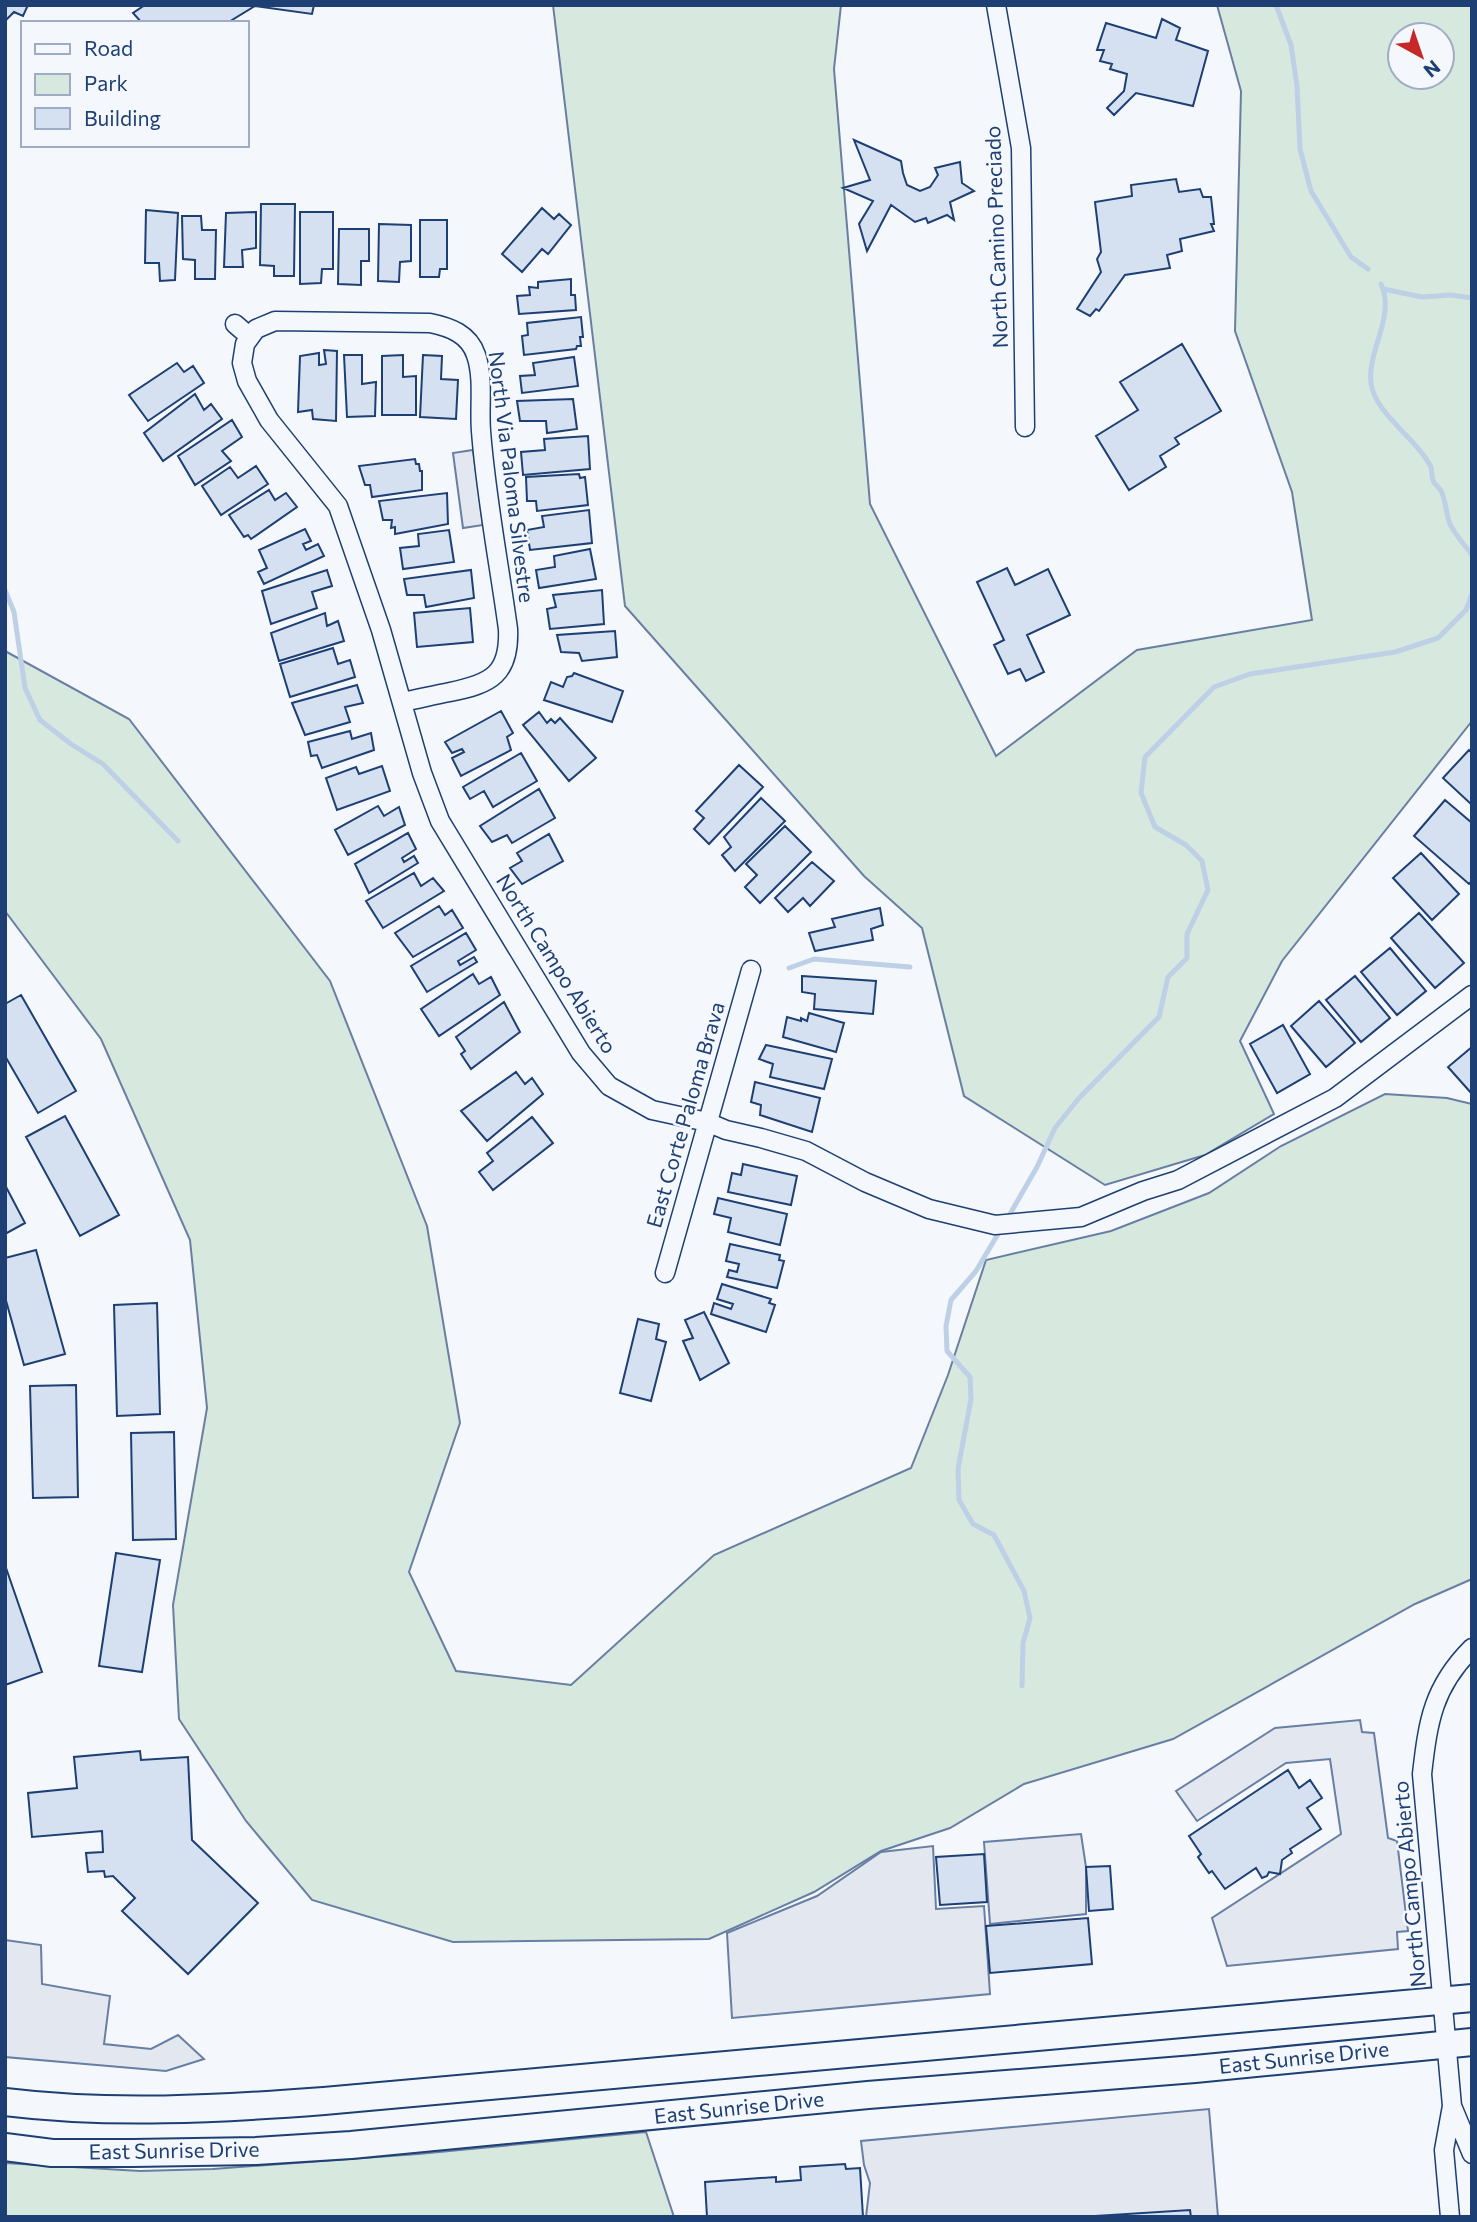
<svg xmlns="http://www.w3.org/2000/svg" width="1477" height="2222" font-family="Commissioner,sans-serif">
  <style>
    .green { fill: #d7e8df; stroke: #687fa3; stroke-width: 2; fill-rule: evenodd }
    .parking { fill: #e3e8f0; stroke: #687fa3; stroke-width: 2 }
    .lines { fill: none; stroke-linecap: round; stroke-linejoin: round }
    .stream { stroke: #bed0e5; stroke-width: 5 }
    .building { fill: #d5e0f0; stroke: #1d3f73; stroke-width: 2 }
    .street-casing { stroke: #1d3f73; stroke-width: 21 }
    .primary-casing { stroke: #1d3f73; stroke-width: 30 }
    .street { stroke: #f4f7fb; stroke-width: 18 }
    .primary { stroke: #f4f7fb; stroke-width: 26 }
    .labels { text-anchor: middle; stroke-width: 5; stroke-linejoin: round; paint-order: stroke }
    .street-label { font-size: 21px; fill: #1d3f73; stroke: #f4f7fb }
  </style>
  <rect width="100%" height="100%" fill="#f4f7fb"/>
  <path class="green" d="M553,5H841L834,69L870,504L996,756L1137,650L1312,620L1292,492L1235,331L1241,91L1217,5H1471L1472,721L1282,961L1240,1041L1274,1114L1205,1155L1105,1185L964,1096L922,928L864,876L625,606ZM1400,35H1442V77H1400Z
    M5,651L129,719L330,981L427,1226L460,1423L409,1572L456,1671L571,1685L714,1555L911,1468L948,1375L986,1260L1111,1231L1209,1193L1281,1146L1385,1094L1447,1098L1472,1104V1579L1415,1604L1173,1739L1024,1784L950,1828L881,1851L814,1892L709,1939L453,1942L312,1900L246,1821L179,1719L173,1605L207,1408L190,1240L101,1039L5,911Z
    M646,2132L674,2217H5V2163L140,2171L213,2169L418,2154Z"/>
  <path class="parking" d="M473,450L483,525L463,528L453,453Z
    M1360,1720L1362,1732L1374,1733L1388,1838L1397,1841L1408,1931L1397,1932L1398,1949L1227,1966L1212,1918L1341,1834L1330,1759L1286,1763L1197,1821L1176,1791L1275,1728Z
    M1081,1834L1086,1867V1914L990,1924L984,1842Z
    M933,1846L936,1909L984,1906L990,1994L732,2018L727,1933L817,1896L881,1852Z
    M5,1940L41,1945L42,1984L110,1996L104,2044L151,2049L178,2035L204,2059L166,2071L5,2057Z
    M1209,2109L1218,2217H866L870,2183L864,2165L861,2141Z"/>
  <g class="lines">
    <path class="stream" d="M1276,5L1291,45L1297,86L1300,149L1311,191L1351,257L1368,269
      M1381,284C1396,317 1367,350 1371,383C1375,414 1416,438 1430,465C1433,470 1431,475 1433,480C1434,485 1441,488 1442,493C1446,502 1446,514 1450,524C1455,535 1465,545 1472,555
      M1383,289L1422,297L1451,295L1472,298
      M5,590L14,612L25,688L40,720L71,744L103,764L178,841
      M789,968L814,959L910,967
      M1006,1221L1037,1167L1055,1128L1079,1098L1159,1017L1168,977L1187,958V934L1208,890L1202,861L1186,845L1155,827L1141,793L1145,757L1214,687L1250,674L1395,652L1438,638L1466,610L1472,594
      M1001,1229L976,1271L951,1300L946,1326L947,1351L970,1377L971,1399L958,1469L959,1500L973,1524L994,1535L1024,1591L1030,1618L1023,1643L1022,1686"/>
  </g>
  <path class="building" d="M5,5H28L23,16L14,12L7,19L5,18Z
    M145,5H314L312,14L255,6L227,23H142L133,13Z
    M1162,19L1180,28L1176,40L1208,51L1193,106L1136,93L1114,115L1107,108L1124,91L1127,74L1110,69L1112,64L1100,61L1104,50H1097L1106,23L1156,38Z
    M854,140L901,161L903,173L907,185L920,191L930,187L938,175L935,168L960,162L962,183L974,191L950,202L954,220L947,215L928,223L926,218L915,222L891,205L867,251L859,224L873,201L843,188L870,180Z
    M1176,179L1179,192L1200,189L1203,197H1211L1214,224H1211L1214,231L1180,239L1182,251L1167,255L1170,268L1125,275L1099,311L1096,309L1090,316L1077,309L1101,272L1097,259L1101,252L1095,202L1132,196L1131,185Z
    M261,204H295L294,276H274V266L260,265Z
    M542,208L554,219L559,214L571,225L548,254L542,249L522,272L502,254Z
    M146,210L178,213L175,280L160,281L159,263H145Z
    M256,212V248L242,250L243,267H224L226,213Z
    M300,212H333V269H322L321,283L300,284Z
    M182,216H201L202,230H216L215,279H195V260L183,259Z
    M420,220H447V269H440L439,277H420Z
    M379,224L411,225V261L400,262L399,282L378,281Z
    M339,229H369V261H361V285L338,284Z
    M571,279V295H575L576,310L519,314L517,296L530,295L529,287L538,288V282Z
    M581,317L583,337H580L581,346H577L576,349L524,355L522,336L528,335L527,323Z
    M1182,344L1221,411L1175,438L1179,444L1160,456L1166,467L1129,490L1096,436L1138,410L1120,382Z
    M324,350L337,351L336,421L313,419L312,410L298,412L300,356L319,353V365L326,364Z
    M344,355H362V384L376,382L375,416L347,417Z
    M403,355V377L416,376V415H382V356Z
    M423,355L442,356L441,379L458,380L456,419L420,417Z
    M574,357L578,386L522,393L520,376L535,375L533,363Z
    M177,363L184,372L193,366L204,383L148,421L129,395Z
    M195,394L204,410L211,404L222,419L163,461L144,433Z
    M573,399L577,429L547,433L546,421H520L517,401Z
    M232,420L242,437L222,451L231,461L195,485L178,456Z
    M588,436L590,469L523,475L521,452L545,450L544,439Z
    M415,459L416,464H419L420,471H422V490L372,497L370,485H365L359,466Z
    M256,466L268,484L221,515L202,486L230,467L238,478Z
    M579,474L580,478L585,477L588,505L537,511L536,501H527L526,477Z
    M269,490L275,500L286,493L297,507L251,539L248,535L244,537L229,515Z
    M447,493L448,524L395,534V527L391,528L392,520H383L379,501Z
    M589,510L592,543L530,550L527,530L544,527L542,516Z
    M305,529L311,541L303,544L306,550L318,544L324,556L264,584L258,572L267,568L259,550Z
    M449,530L454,562L403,569L400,548L419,546L418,534Z
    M590,549L596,579L539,588L536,570L555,567L554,556Z
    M1007,568L1015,585L1048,569L1070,615L1027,635L1044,672L1026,681L1020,669L1008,674L994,645L1004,640L977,582Z
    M327,570L332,586L312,592L317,608L271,624L262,591Z
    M471,570L474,598L426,607L424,595H407L404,579Z
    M602,590L604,624L550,629L547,609L556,607L553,595Z
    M470,608L473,642L417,647L414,613Z
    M325,613L327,626L338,621L344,641L279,661L271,633Z
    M615,631L617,657L582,661L579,653L561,652L557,635Z
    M333,648L338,664L350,660L355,677L290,697L280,664Z
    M574,673L623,691L612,722L544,700L551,682L563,687L567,677L572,676Z
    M357,685L363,703L345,707L350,722L305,735L292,703Z
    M501,711L513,733L507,737L511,750L461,776L452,758L464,752L462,749L452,753L445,742Z
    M539,712L547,723L551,719L555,723L560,718L596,758L569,781L523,725Z
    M350,731L352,739L371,733L374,750L322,768L317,755L311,756L308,742Z
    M1469,750L1472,753V805L1443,778Z
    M521,753L537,781L493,807L484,791L470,799L463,787Z
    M739,765L763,787L709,844L694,829L704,818L696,811Z
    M382,766L390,791L337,810L326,778L356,767L359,774Z
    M539,789L555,818L512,843L507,835L492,842L480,826Z
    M761,798L785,821L735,871L722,855L731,847L724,837Z
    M1445,800L1472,823V881L1469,884L1414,836Z
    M378,806L384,816L399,807L405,825L348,855L335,830Z
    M785,826L811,852L760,903L745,887L757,875L746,864Z
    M408,833L416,849L402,858L404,862L414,856L418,863L369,893L355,864Z
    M549,834L563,861L522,884L510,868L522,861L517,853Z
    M1421,853L1459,894L1432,920L1393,878Z
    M812,862L834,881L810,906L803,898L788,912L775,898Z
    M414,873L421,886L433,878L444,891L383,928L366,901Z
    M439,906L445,915L452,910L463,928L413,957L395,933Z
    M880,908L883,925L871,929L873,940L815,951L809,933L835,927L832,919Z
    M1419,913L1464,963L1435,988L1391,938Z
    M466,933L476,950L458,961L460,965L474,957L477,962L427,992L411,966Z
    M1390,948L1426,991L1397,1015L1361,972Z
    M473,974L479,984L491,977L500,995L439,1036L421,1009Z
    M802,976L876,981L873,1014L814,1009L815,994L802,992Z
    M1355,976L1390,1018L1361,1042L1326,1000Z
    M21,995L76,1091L38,1113L5,1056V1004Z
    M1319,1001L1355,1043L1326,1067L1291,1026Z
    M504,1002L520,1032L471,1069L461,1054L465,1051L456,1037Z
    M809,1013L844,1023L836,1052L783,1037L787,1017L801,1021V1018L807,1021Z
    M1283,1025L1310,1074L1277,1093L1250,1044Z
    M766,1045L832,1059L824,1089L770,1077L773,1064L759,1059Z
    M1472,1047V1094L1448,1067Z
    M516,1072L525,1084L532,1078L543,1094L487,1141L461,1111Z
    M755,1082L820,1098L812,1132L760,1115L761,1105L751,1102Z
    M65,1116L119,1215L80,1236L26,1137Z
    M532,1117L553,1143L493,1190L479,1172L493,1161L487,1153Z
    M743,1164L797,1176L791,1205L728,1192L732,1173L741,1175Z
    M5,1185L25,1223L5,1234Z
    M718,1198L787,1214L780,1245L728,1232L731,1218L714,1214Z
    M730,1244L780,1255L779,1260L784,1261L777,1288L727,1277L729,1270L737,1272L739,1264L726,1261Z
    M36,1250L65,1354L24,1365L5,1297V1258Z
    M722,1284L771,1299L769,1303L775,1305L766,1332L711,1314L714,1303L731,1309L733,1304L717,1299Z
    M157,1303L160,1414L117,1416L114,1305Z
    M704,1312L729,1363L700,1380L683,1341L693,1338L685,1320Z
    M638,1319L659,1324L656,1339L666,1342L651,1401L620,1393Z
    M76,1385L78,1497L33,1498L30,1386Z
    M174,1432L176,1539L133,1540L131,1433Z
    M116,1553L160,1560L142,1672L99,1666Z
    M5,1565L42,1672L5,1685Z
    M140,1751L141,1760L188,1757L192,1840L258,1903L188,1974L122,1911L135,1898L113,1876L105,1877L104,1871L88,1872L86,1853L103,1852L102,1831L32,1837L28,1793L77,1788L74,1757Z
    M1288,1770L1299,1788L1310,1780L1322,1798L1307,1808L1321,1829L1290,1849L1292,1853L1282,1860L1280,1874L1269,1872L1267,1876L1262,1878L1256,1868L1225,1889L1212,1871L1209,1873L1198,1857L1201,1854L1189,1836Z
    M984,1854L987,1902L940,1905L936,1857Z
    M1110,1866L1113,1909L1089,1911L1086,1867Z
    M1088,1918L1092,1964L990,1973L986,1926Z
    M845,2164L846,2169L860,2168L863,2217H707L705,2182L776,2177V2182L801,2180L800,2167Z
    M1190,2210L1191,2217H1079Z"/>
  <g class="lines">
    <defs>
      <path id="street" d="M996,5L1021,148L1025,427
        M235,324L250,337
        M402,702C418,699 434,695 450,692C491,684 510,674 508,629C499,563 486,497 481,431C479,407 484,378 476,355C469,334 450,327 430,323L275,321L256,329L245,344L242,363L247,381L269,420L338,506L381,630L422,773L440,821L581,1053L609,1086L652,1110L707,1122L726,1130L761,1138L806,1151L865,1182L929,1209L995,1225L1081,1217L1143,1191L1178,1180L1335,1098L1472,995
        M665,1273L751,970
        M1472,1648C1433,1687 1428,1721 1422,1774L1452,2106L1472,2154
        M1450,2217L1444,2150L1452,2106"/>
      <path id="primary" d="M5,2102C111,2115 218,2109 324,2101L1472,1998
        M5,2147L52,2153H133L256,2151L351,2145L868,2095L1195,2069L1472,2042"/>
    </defs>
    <use href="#street" class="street-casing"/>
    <use href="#primary" class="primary-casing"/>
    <use href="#street" class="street"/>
    <use href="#primary" class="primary"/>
  </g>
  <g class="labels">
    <g class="street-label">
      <text transform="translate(997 237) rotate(-92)" y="7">North Camino Preciado</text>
      <text transform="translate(511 477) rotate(83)" y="7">North Via Paloma Silvestre</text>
      <text transform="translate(556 964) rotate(58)" y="7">North Campo Abierto</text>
      <text transform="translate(686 1115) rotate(-74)" y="7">East Corte Paloma Brava</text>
      <text transform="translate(1410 1884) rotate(-95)" y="7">North Campo Abierto</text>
      <text transform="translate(1304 2058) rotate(-6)" y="7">East Sunrise Drive</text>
      <text transform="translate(739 2108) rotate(-6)" y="7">East Sunrise Drive</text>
      <text transform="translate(174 2151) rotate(-1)" y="7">East Sunrise Drive</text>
    </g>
  </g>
  <rect width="1477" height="2222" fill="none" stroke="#1d3f73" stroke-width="14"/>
  <rect x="21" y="21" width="228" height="126" fill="#f4f7fb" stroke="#9eadc5" stroke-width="2"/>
  <rect x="35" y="44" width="35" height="10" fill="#f4f7fb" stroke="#9eadc5" stroke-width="2"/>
  <text x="84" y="56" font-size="21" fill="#1d3f73">Road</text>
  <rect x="35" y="74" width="35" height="21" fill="#d7e8df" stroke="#9eadc5" stroke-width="2"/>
  <text x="84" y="91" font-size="21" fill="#1d3f73">Park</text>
  <rect x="35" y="108" width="35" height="21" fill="#d5e0f0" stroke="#9eadc5" stroke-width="2"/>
  <text x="84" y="126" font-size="21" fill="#1d3f73">Building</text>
  <g transform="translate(1421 56) rotate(140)"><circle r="33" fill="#f4f7fb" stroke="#9eadc5" stroke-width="2"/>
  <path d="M0-5L12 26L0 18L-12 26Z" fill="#c62828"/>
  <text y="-10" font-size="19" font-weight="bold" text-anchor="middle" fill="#1d3f73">N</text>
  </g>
</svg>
